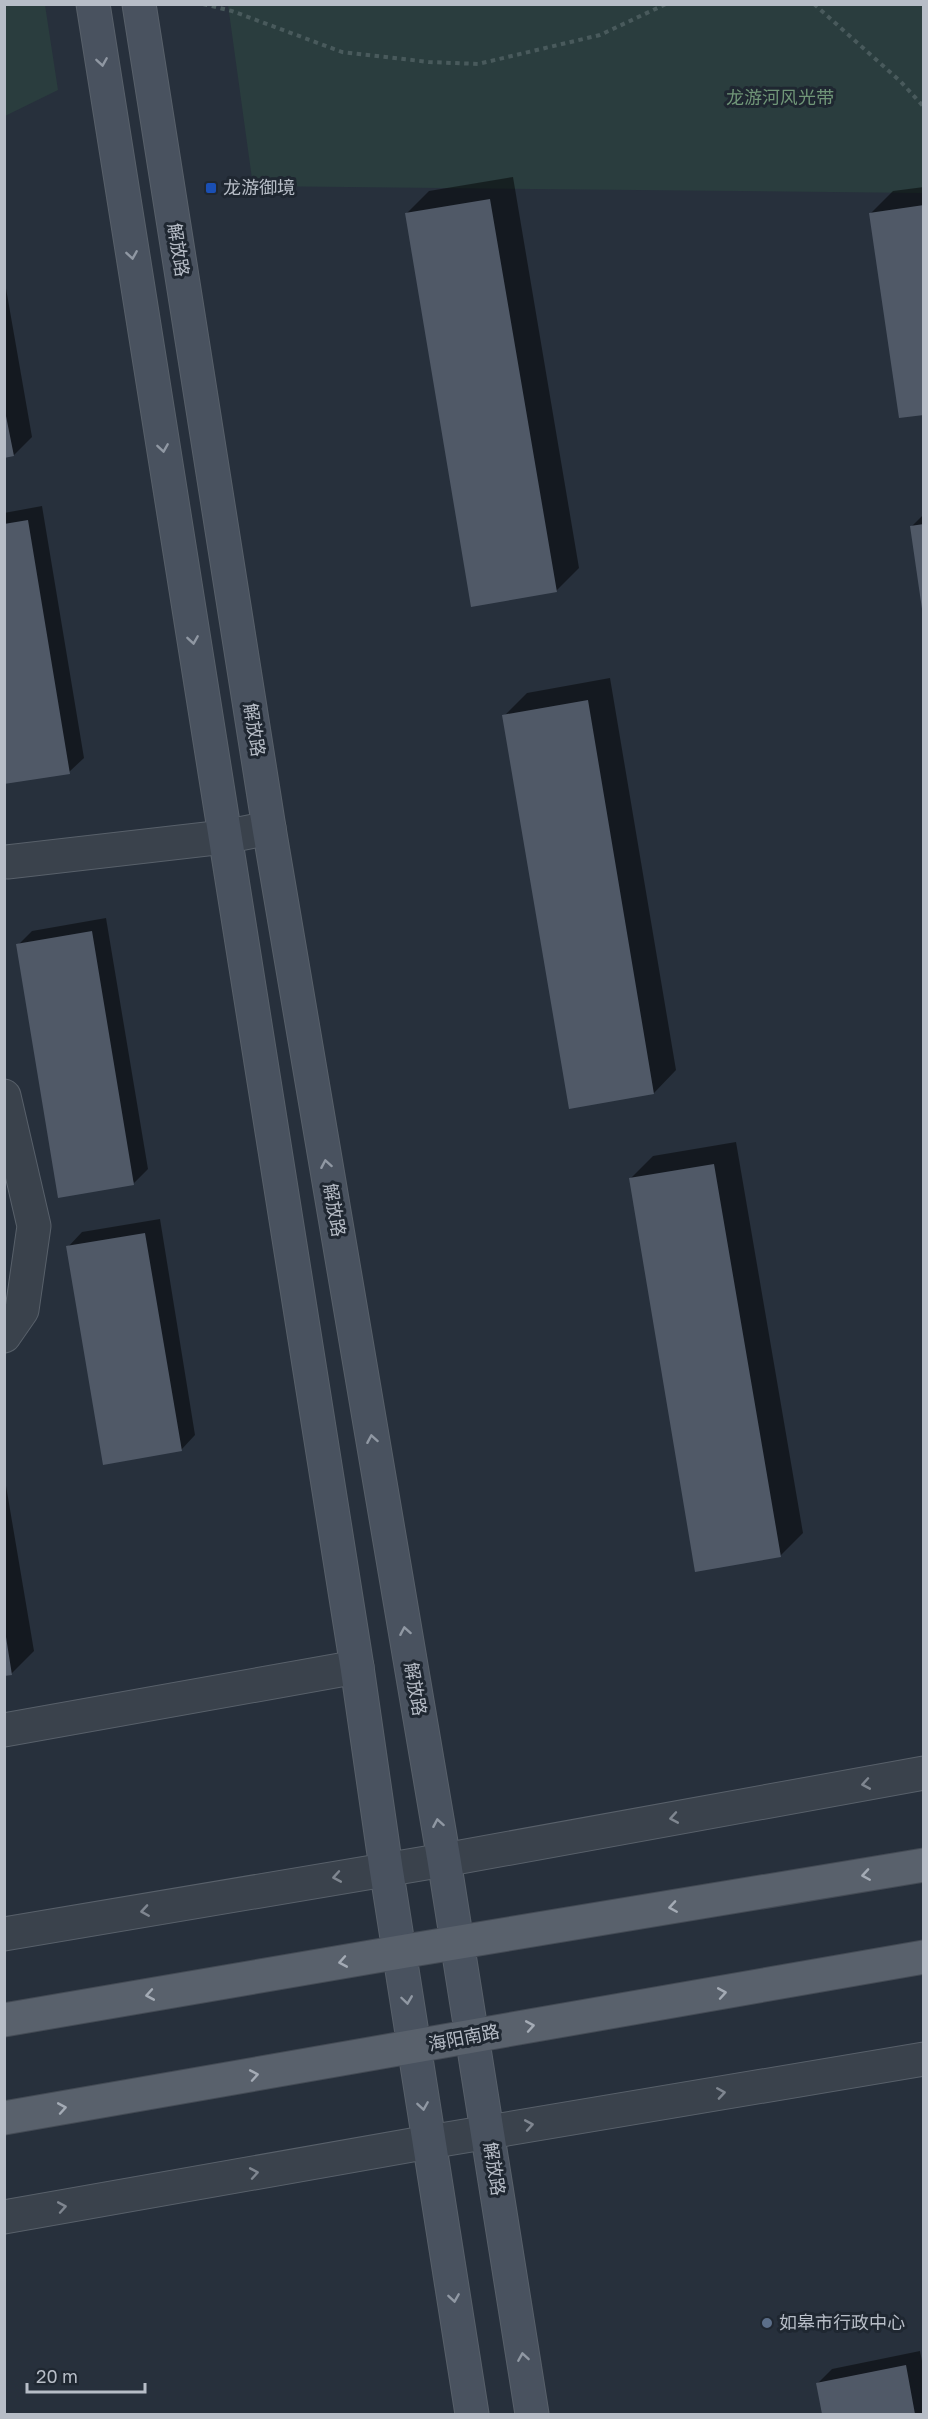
<svg xmlns="http://www.w3.org/2000/svg" width="928" height="2419" font-family="'Golos Text','Noto Sans SC',sans-serif">
  <style>
    .green { fill: #2a3d3e }
    .shadow { fill: #0007 }
    .building { fill: #505967 }
    .lines { fill: none; stroke-linecap: round; stroke-linejoin: round }
    .street-casing { stroke: #58606a; stroke-width: 35 }
    .secondary-casing { stroke: #58606a; stroke-width: 35 }
    .primary-casing { stroke: #444b55; stroke-width: 35 }
    .path { stroke: #495a5c; stroke-width: 4; stroke-dasharray: 4.5 4.5; stroke-linecap: butt }
    .street { stroke: #3a424c; stroke-width: 33 }
    .secondary { stroke: #49525f; stroke-width: 33 }
    .primary { stroke: #59616c; stroke-width: 33 }
    .oneway { stroke: #9098a3 }
    .oneway2 { stroke: #7f8690 }
    .oneway3 { stroke: #a4abb5 }
    .transit-dot { fill: #1a4fb4; stroke: #1f2731; stroke-width: 2 }
    .service-dot { fill: #5c6f8a; stroke: #1f2731; stroke-width: 2 }
    .labels { text-anchor: middle; stroke-width: 6; stroke-linejoin: round; paint-order: stroke }
    .park-label { font-size: 18px; fill: #709678; stroke: #1f2731 }
    .poi-label { font-size: 18px; fill: #b7bdc7; stroke: #1f2731; text-anchor: start }
    .street-label { font-size: 18px; fill: #b7bdc7; stroke: #1f2731 }
  </style>
  <rect width="100%" height="100%" fill="#27303c"/>
  <path class="green" d="M5,4L45,5L58,90L5,116Z
    M228,5H923V193L253,186Z"/>
  <path class="shadow" d="M513,177L579,568L556,591L406,214L429,191Z
    M924,187V413L870,214L893,191Z
    M4,277L32,437L14,455L4,456Z
    M42,506L84,758L69,772L4,783V513Z
    M924,514V608L912,526Z
    M610,678L676,1070L654,1093L570,1107L504,716L527,693Z
    M106,918L148,1169L134,1183L18,945L32,931Z
    M736,1142L803,1533L780,1556L630,1179L653,1156Z
    M160,1219L195,1435L181,1450L68,1247L82,1232Z
    M4,1474L34,1651L11,1674L4,1675Z
    M920,2351L924,2371V2414H824L818,2383L832,2369Z"/>
  <path class="building" d="M490,199L557,592L471,607L405,213Z
    M924,205V415L899,418L869,213Z
    M4,406L14,456L4,458Z
    M28,520L70,774L4,784V524Z
    M924,524V609H922L910,526Z
    M588,700L654,1094L569,1109L502,715Z
    M92,931L134,1185L58,1198L16,944Z
    M714,1164L781,1557L695,1572L629,1178Z
    M145,1233L182,1451L103,1465L66,1246Z
    M6,1637L12,1675L4,1676V1638Z
    M906,2365L915,2414H822L816,2383Z"/>
  <g class="lines">
    <defs>
      <path id="street" d="M7,862L224,837L269,828
        M4,1096L34,1226L22,1310L4,1336
        M4,1730L357,1667
        M4,1934L444,1860L924,1773
        M4,2217L429,2142L924,2059"/>
      <path id="secondary" d="M93,4L357,1667L386,1868L472,2414
        M139,4L269,828L444,1860L532,2414"/>
      <path id="primary" d="M4,2020L400,1952L924,1865
        M4,2118L924,1957"/>
    </defs>
    <use href="#street" class="street-casing"/>
    <use href="#secondary" class="secondary-casing"/>
    <use href="#primary" class="primary-casing"/>
    <path class="path" d="M203,4L232,11L342,52L429,62L478,64L600,35L666,4
      M814,4L901,82L924,107"/>
    <use href="#street" class="street"/>
    <use href="#secondary" class="secondary"/>
    <use href="#primary" class="primary"/>
  </g>
  <defs><path id="oneway-chevron" d="M-2-3.5L2.5 0L-2 3.5" fill="none" stroke-width="1.6" stroke-linecap="round" stroke-linejoin="round" transform="scale(1.5)"/></defs>
  <g class="oneway">
    <use href="#oneway-chevron" transform="translate(102 62) rotate(81)"/>
    <use href="#oneway-chevron" transform="translate(132 255) rotate(81)"/>
    <use href="#oneway-chevron" transform="translate(163 448) rotate(81)"/>
    <use href="#oneway-chevron" transform="translate(193 640) rotate(81)"/>
    <use href="#oneway-chevron" transform="translate(326 1164) rotate(-100)"/>
    <use href="#oneway-chevron" transform="translate(372 1439) rotate(-100)"/>
    <use href="#oneway-chevron" transform="translate(405 1631) rotate(-100)"/>
    <use href="#oneway-chevron" transform="translate(438 1823) rotate(-100)"/>
    <use href="#oneway-chevron" transform="translate(407 2000) rotate(82)"/>
    <use href="#oneway-chevron" transform="translate(423 2106) rotate(81)"/>
    <use href="#oneway-chevron" transform="translate(454 2298) rotate(81)"/>
    <use href="#oneway-chevron" transform="translate(523 2357) rotate(-99)"/>
  </g>
  <g class="oneway2">
    <use href="#oneway-chevron" transform="translate(866 1784) rotate(170)"/>
    <use href="#oneway-chevron" transform="translate(674 1818) rotate(170)"/>
    <use href="#oneway-chevron" transform="translate(337 1877) rotate(170)"/>
    <use href="#oneway-chevron" transform="translate(145 1911) rotate(171)"/>
    <use href="#oneway-chevron" transform="translate(721 2093) rotate(-9)"/>
    <use href="#oneway-chevron" transform="translate(529 2125) rotate(-10)"/>
    <use href="#oneway-chevron" transform="translate(254 2173) rotate(-10)"/>
    <use href="#oneway-chevron" transform="translate(62 2207) rotate(-10)"/>
  </g>
  <g class="oneway3">
    <use href="#oneway-chevron" transform="translate(866 1875) rotate(171)"/>
    <use href="#oneway-chevron" transform="translate(673 1907) rotate(171)"/>
    <use href="#oneway-chevron" transform="translate(343 1962) rotate(170)"/>
    <use href="#oneway-chevron" transform="translate(722 1993) rotate(-10)"/>
    <use href="#oneway-chevron" transform="translate(150 1995) rotate(170)"/>
    <use href="#oneway-chevron" transform="translate(530 2026) rotate(-10)"/>
    <use href="#oneway-chevron" transform="translate(254 2075) rotate(-10)"/>
    <use href="#oneway-chevron" transform="translate(62 2108) rotate(-10)"/>
  </g>
  <rect class="transit-dot" x="205" y="182" width="12" height="12" rx="3"/>
  <circle class="service-dot" cx="767" cy="2323" r="6"/>
  <g class="labels">
    <g class="park-label">
      <text x="780" y="104">龙游河风光带</text>
    </g>
    <g class="poi-label">
      <text x="223" y="194">龙游御境</text>
      <text x="779" y="2329">如皋市行政中心</text>
    </g>
    <g class="street-label">
      <text transform="translate(178 250) rotate(81)" y="6">解放路</text>
      <text transform="translate(254 730) rotate(81)" y="6">解放路</text>
      <text transform="translate(334 1210) rotate(80)" y="6">解放路</text>
      <text transform="translate(415 1689) rotate(80)" y="6">解放路</text>
      <text transform="translate(464 2038) rotate(-11)" y="6">海阳南路</text>
      <text transform="translate(494 2169) rotate(81)" y="6">解放路</text>
    </g>
  </g>
  <rect width="928" height="2419" fill="none" stroke="#b7bdc7" stroke-width="12"/>
  <path d="M27 2383v9h118v-9" fill="none" stroke="#b7bdc7" stroke-width="3"/>
  <text x="36" y="2383" font-size="18" fill="#b7bdc7" stroke="#1f2731" stroke-width="4.5" paint-order="stroke">20 m</text>
</svg>
